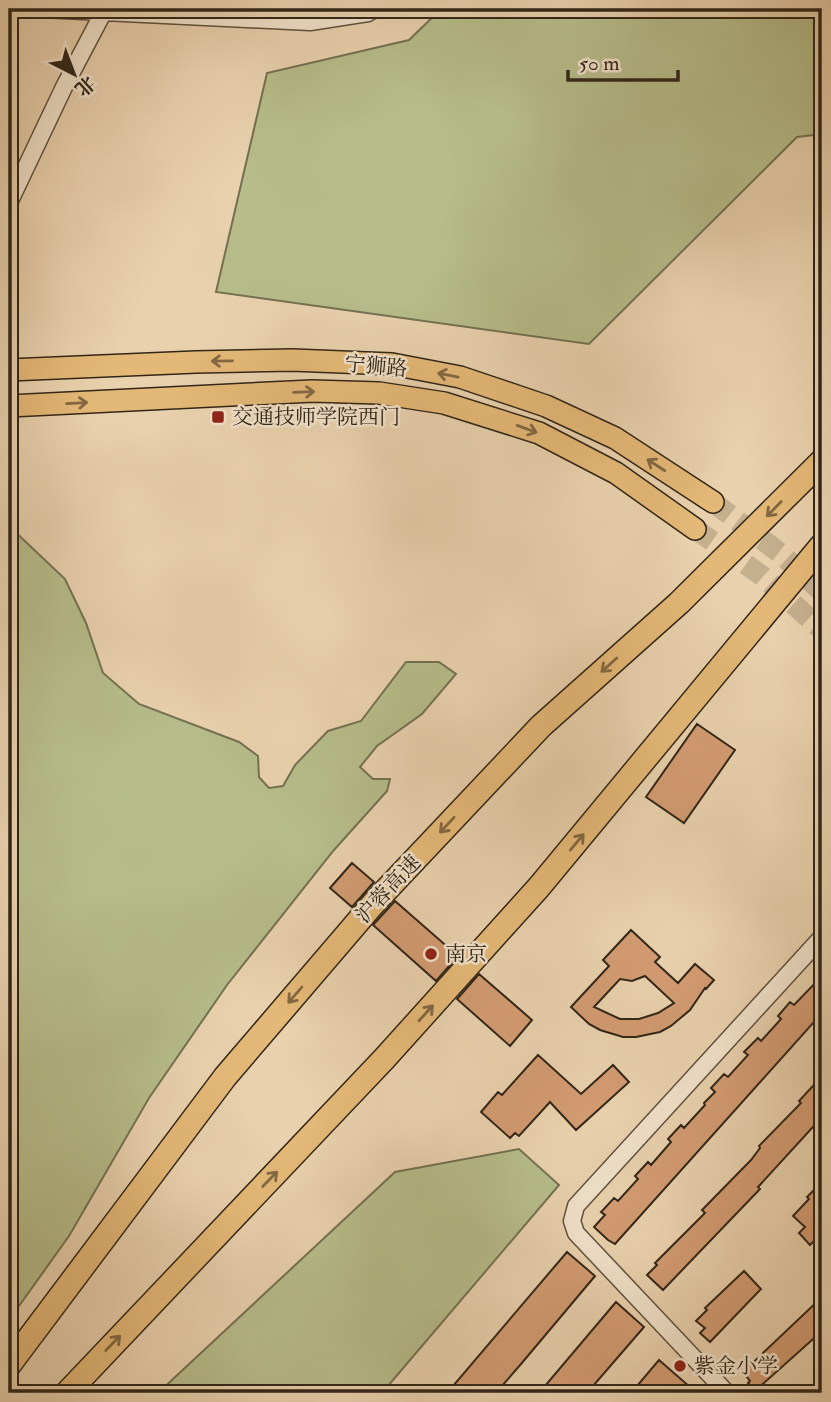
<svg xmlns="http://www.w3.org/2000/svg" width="831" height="1402" font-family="'IM FELL Double Pica','Noto Serif SC',serif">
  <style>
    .green { fill: #b6bc8a; stroke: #747151; stroke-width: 2 }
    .building { fill: #d39b72; stroke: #312618; stroke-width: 2; fill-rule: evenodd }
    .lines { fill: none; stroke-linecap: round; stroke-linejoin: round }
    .major-tunnel { stroke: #c4af8f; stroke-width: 21; stroke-dasharray: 21 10; stroke-linecap: butt }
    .minor-casing { stroke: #5f513d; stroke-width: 19 }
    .major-casing { stroke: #312618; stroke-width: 24 }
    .highway-casing { stroke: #312618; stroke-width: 26 }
    .minor { stroke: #f1e1ca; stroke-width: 16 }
    .major { stroke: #e4b876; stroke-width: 21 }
    .highway { stroke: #e4b876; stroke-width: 23 }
    .oneway { stroke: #826842 }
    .poi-dot { fill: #8f2418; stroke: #f1e1ca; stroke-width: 2.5 }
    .labels { text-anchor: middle; stroke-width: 5; stroke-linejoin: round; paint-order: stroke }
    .street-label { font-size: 21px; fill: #312618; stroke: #f1e1ca }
    .poi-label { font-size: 21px; fill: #312618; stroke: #f1e1ca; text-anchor: start }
  </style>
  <rect width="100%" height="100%" fill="#e9d1ad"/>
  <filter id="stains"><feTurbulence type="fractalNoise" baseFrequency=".00286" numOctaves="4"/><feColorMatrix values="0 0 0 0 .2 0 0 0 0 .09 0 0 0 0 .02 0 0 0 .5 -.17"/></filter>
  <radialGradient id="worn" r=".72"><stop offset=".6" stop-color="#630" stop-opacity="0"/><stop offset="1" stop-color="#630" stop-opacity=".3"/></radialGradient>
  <path class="green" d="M441,9H822V134L797,137L589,344L216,292L267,73L409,40Z
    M9,526L65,579L86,623L103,673L139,704L239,742L258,756L259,777L269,788L283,786L295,765L328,731L361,721L406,662H439L456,674L422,714L377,746L360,767L373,779H390L387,791L334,850L227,985L149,1098L69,1236L9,1320Z
    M519,1149L559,1185L382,1393H158L395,1172Z"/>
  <path class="building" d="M697,724L735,750L684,823L646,797Z
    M352,863L374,882L352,907L330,888Z
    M395,901L458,956L436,981L373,925Z
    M631,930L660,957L655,962L678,983L695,964L714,980L706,989L705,988L690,1010L671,1026L660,1032L636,1037H623L600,1030L589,1024L571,1007L609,966L603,960ZM645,976L674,1003L658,1013L639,1019H620L594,1007L620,979L632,981Z
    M479,974L532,1020L510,1046L457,999Z
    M822,976V1013L615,1244L608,1240L594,1227L605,1215L601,1212L614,1198L618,1201L638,1179L635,1176L648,1162L651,1165L671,1142L668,1139L681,1125L684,1128L705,1105L704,1103L715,1092L711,1088L724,1074L728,1077L748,1055L744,1052L758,1038L761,1041L781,1019L778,1016L790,1002L794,1005Z
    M538,1055L581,1094L613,1065L629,1082L576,1130L550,1102L519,1136L515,1133L510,1138L481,1112L498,1092L502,1095Z
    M822,1076V1117L758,1187L760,1189L663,1290L647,1275L657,1265L655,1263L705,1213L702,1210L751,1160L760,1148L759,1146L801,1103L799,1101Z
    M822,1182V1248L815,1240L810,1245L799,1233L805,1227L793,1216L809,1199L807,1197Z
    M567,1252L595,1276L521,1364L496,1393H447Z
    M744,1271L761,1289L710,1342L700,1333L705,1328L696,1321L707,1310L705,1308Z
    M822,1297V1331L755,1391L748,1383L750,1381L743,1372Z
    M616,1302L644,1327L587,1393H539Z
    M659,1360L690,1387L685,1393H631Z"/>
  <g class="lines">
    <path class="major-tunnel" d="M713,502L781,554L822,592
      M695,529L761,575L822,630"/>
    <defs>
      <path id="minor" d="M42,9L310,22L368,13L374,9
        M9,203L64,87L104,11
        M727,1393L576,1233L572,1221L576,1206L822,937"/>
      <path id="major" d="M9,370L196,362L292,360L392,364L460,377L546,406L615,438L713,502
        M9,406L312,391L379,393L444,403L539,433L616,473L695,529"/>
      <path id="highway" d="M9,1365L225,1077L373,904L541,726L679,603L822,461
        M67,1393L384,1059L539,887L822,545"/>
    </defs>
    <use href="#minor" class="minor-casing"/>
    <use href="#major" class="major-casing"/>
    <use href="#highway" class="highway-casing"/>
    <use href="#minor" class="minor"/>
    <use href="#major" class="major"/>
    <use href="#highway" class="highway"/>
  </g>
  <defs><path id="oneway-shaft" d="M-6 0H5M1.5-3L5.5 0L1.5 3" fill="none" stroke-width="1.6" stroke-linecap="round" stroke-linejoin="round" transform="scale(1.75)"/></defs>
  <g class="oneway">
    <use href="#oneway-shaft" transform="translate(222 361) rotate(179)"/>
    <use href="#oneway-shaft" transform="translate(448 375) rotate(-169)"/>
    <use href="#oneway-shaft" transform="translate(304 392) rotate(-2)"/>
    <use href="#oneway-shaft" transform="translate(77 403) rotate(-3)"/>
    <use href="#oneway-shaft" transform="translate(527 429) rotate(20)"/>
    <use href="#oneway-shaft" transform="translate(656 465) rotate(-147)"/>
    <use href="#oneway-shaft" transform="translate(774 509) rotate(134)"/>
    <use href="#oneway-shaft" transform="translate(609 665) rotate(138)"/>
    <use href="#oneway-shaft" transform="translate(447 825) rotate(133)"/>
    <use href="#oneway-shaft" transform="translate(577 842) rotate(-50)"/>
    <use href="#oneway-shaft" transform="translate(295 995) rotate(131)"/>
    <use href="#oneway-shaft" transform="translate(426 1013) rotate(-48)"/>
    <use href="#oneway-shaft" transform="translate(270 1179) rotate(-46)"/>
    <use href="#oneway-shaft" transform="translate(113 1343) rotate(-46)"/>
  </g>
  <g class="poi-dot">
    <rect x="211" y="410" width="14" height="14" rx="3.5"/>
    <circle cx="431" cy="954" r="7"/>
    <circle cx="680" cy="1366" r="7"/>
  </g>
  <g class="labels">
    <g class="street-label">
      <text transform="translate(376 366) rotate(5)" y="7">宁狮路</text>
      <text transform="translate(388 889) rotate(-47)" y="7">沪蓉高速</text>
    </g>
    <g class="poi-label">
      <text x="232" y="424">交通技师学院西门</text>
      <text x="445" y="961">南京</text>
      <text x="694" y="1373">紫金小学</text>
    </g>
  </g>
  <rect width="831" height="1402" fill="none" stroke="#e9d1ad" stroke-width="35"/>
  <rect x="10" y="10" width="810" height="1381" fill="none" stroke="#312618" stroke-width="3.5"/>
  <rect x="18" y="18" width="796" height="1367" fill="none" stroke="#312618" stroke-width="2"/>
  <g transform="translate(74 74) rotate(138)" stroke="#f1e1ca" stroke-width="5" paint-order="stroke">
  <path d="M0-5L12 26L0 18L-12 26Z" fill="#312618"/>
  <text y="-10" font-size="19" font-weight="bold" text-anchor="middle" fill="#312618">北</text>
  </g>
  <path d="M568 70v10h110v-10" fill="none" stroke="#312618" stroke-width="3.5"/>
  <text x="579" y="70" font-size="21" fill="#312618" stroke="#f1e1ca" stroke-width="5" paint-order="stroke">50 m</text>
  <rect width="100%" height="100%" filter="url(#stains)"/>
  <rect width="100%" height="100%" fill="url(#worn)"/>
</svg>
